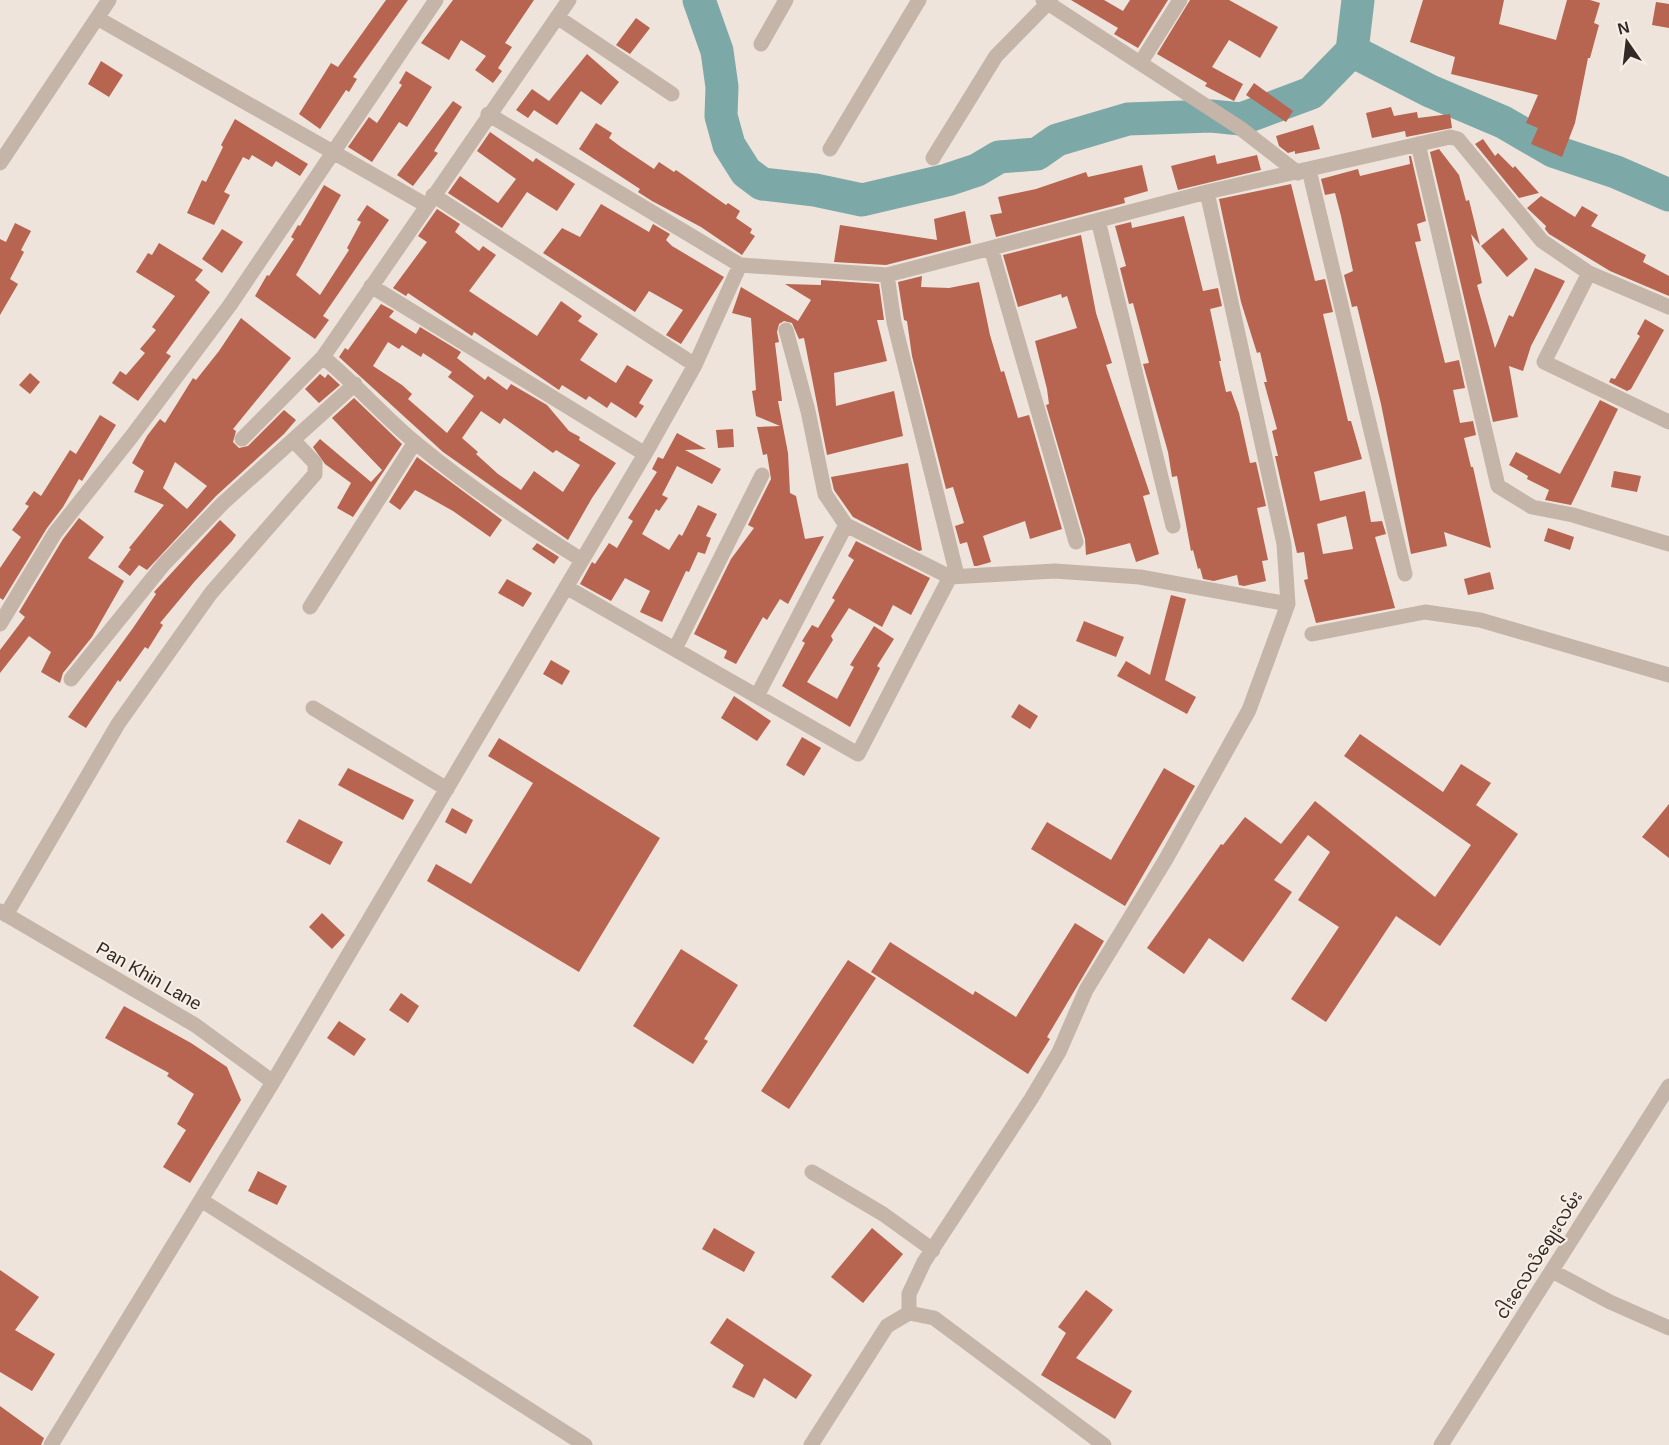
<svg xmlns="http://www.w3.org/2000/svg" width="1669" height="1445" font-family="Helvetica,'Noto Sans Myanmar',sans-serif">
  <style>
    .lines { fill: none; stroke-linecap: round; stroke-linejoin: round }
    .river { stroke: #7da8a8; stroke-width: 33 }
    .building { fill: #b76450; fill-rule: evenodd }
    .minor { stroke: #c5b4a8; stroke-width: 15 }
    .labels { text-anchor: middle; stroke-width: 4.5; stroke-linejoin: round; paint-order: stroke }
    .street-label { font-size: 18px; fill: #332a27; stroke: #f7eee6 }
  </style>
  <rect width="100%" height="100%" fill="#eee4db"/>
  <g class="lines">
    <path class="river" d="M699,0L717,51L722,87L721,116L729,145L746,172L762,184L815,190L862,200L947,180L977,170L999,157L1037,154L1057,140L1128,119L1211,116L1241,119L1311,93L1352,51L1430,91L1503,122L1553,151L1616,172L1669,195
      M1352,51L1358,0"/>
  </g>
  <path class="building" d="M386,0H408L353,77L357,79L349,92L346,90L320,129L299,114L331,63L338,67Z
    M453,0H534L505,43L512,47L498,68L502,71L493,83L475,70L486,56L461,40L449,60L421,43Z
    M1071,0H1104L1123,11L1130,0H1168L1138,48L1114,34L1118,28Z
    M1190,0H1229L1278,27L1260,58L1229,40L1212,67L1243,84L1234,101L1205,86L1207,83L1157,54Z
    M1423,0H1504L1499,24L1556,40L1567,0H1590L1600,3L1594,23L1599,25L1590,58H1588L1575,123L1562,157L1531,144L1538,128L1526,123L1538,95L1451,74L1455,57L1410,42Z
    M1656,2L1669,4V28L1652,25Z
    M636,18L650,28L630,54L616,45Z
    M587,54L619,82L601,105L581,91L557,125L534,110L528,118L516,110L532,89L549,101Z
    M101,61L123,75L109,97L88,84Z
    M406,71L432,87L407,127L399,122L372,162L348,147L369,117L377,123L402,85L399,83Z
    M1254,83L1293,111L1286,122L1246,95Z
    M453,101L462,107L434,151L438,153L413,186L397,175Z
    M1391,107L1394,116L1417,112L1418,118L1450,114L1452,128L1406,137L1405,131L1372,138L1366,113Z
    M235,119L308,164L300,176L276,161L272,167L252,155L249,160L243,157L224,192L230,195L214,225L187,213L202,180L206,182L223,147L221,145Z
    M596,123L612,133L609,138L621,147L654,169L659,162L674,172L676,170L726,205L728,203L740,211L736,218L752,229L750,233L755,236L742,255L701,227L652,201L638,192L640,189L579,149Z
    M1313,125L1320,149L1295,154V151L1288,153L1279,146L1276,136Z
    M490,132L533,162L536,158L575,184L557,211L527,192L502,228L448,193L460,176L498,203L516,179L477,151Z
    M1483,139L1495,156L1498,153L1513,168L1515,166L1539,193L1519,198L1475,144Z
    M1439,149L1459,175L1466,201L1469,200L1480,245L1471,234L1482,283L1477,285L1495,348L1509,315L1513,317L1535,268L1565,281L1531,346L1523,371L1509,366L1518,417L1493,422L1430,152Z
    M1215,155L1217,164L1257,155L1261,170L1178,190L1171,166Z
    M1409,156H1411L1426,221L1417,224L1421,241L1415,242L1445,363L1459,360L1465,388L1453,390L1460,423L1473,421L1476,435L1464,438L1471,467H1473L1491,548L1444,532L1447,546L1411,554L1381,404L1357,306L1352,307L1344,275L1353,271L1341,216L1335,193L1325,195L1321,179L1358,169L1360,176L1410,164Z
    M1142,165L1148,191L1124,198L1125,203L996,237L990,215L1002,213L998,197L1036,189L1086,172L1088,177Z
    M1291,184L1315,281L1325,279L1333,312L1323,314L1348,421H1351L1362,459L1314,472L1320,501L1365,491L1371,522L1382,521L1386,534L1375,537L1395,608L1316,623L1304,580L1308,579L1304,552L1297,553L1275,456H1278L1272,431L1277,429L1264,382H1267L1260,352L1257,353L1241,302L1219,199ZM1346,516L1353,549L1323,554L1317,524Z
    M324,185L341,195L296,275L320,295L349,250L347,248L361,222L357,220L367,205L389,220L323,316L329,320L315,339L255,296L267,275L269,276L294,239L291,237L298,225L300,226Z
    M1541,196L1575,217L1582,206L1598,215L1591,226L1646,255L1643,262L1669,276V296L1610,271L1549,234L1545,229L1546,226L1527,208Z
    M601,204L649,232L653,224L670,234L666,240L672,246L724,277L681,344L666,335L683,310L649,291L635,312L543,253L562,228L580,237Z
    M437,209L460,224L455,232L479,251L483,246L496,255L469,291L537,336L561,301L582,316L578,321L598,334L580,360L616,383L627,365L653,380L639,403L644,406L636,418L611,402L607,408L589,396L586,400L562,385L559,390L474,332L472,336L408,293L406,296L393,288L427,242L418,236Z
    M965,211L971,243L886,265L834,262L840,225L937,240L934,219Z
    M1184,216L1203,291L1218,288L1222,306L1210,309L1221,361H1219L1226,392L1231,391L1239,413L1250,463L1256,462L1266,506L1257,508L1268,560L1262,561L1266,581L1244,586L1239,585L1237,575L1214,581L1203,579L1200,568L1198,569L1193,550L1191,551L1177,476L1172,477L1168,452L1143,364L1149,363L1133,303L1129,304L1120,268L1126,266L1115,226L1131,222L1132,228Z
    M15,223L31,231L21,250L24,252L10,279L18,284L0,315V239L6,242Z
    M1503,228L1528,259L1507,277L1481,246Z
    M222,229L243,242L222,273L202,259Z
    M1081,235L1096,313L1112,363L1106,365L1150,494L1143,496L1159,554L1136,562L1130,543L1086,555L1085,539L1046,405L1049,404L1047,389L1035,341L1077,328L1067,296L1062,298L1061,294L1018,307L1003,255Z
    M159,243L203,270L195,280L210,292L166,353L171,356L138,401L112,383L120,371L126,375L145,353L140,349L156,330L152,327L175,296L136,272L148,253L152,255Z
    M922,276L921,287L949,288L979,282L990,335L1001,372L1004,371L1018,418L1029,415L1062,529L1030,539L1025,521L983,536L991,562L977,566H974L967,542L960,544L957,533L955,526L964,523L953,487L946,489L912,356L907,321L904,320L898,282Z
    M821,280L879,284L884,320H877L887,361L834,373L836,406L894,391L903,436L827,455L804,338L799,339L792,323L784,321L779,324L777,332L779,342L775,343L782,401H778L788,453L790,493L796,496L805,539L824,536L788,604L780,599L767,620L763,617L736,664L724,658L727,651L694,634L731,559L754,528L748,525L771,479L767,454L763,455L757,427L780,426L756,416L752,391L756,390L751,318L732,313L741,287L798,321L811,300L785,284L821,285Z
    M381,304L394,311L389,317L416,334L420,327L461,352L457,358L485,380L488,376L507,390L511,384L547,405L569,431L580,437L579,440L616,463L592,498L568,540L443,452L339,357L345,348L348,350ZM388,342L399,349L402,345L421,357L423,353L452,372L448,377L474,396L447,433L408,399L412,394L402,385L373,366ZM481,411L500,424L504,418L553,453L556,450L580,465L563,492L534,471L521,490L498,474L476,454L478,452L462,438Z
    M241,318L291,358L233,429L236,431L233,442L239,448L248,446L284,410L296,420L284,434L216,496L147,570L139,565L130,576L118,567L131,549L129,548L164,505L134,492L144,471L132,463L147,436L160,419L165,423L193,378L196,380L219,351ZM175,462L207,486L187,509L163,488Z
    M1645,319L1664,330L1631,389L1627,391L1609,382L1611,378L1615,379L1640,336L1637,334Z
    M30,373L40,382L30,394L19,385Z
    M320,374L325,378L328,374L340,385L319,403L305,389Z
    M354,398L402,444L353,517L337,508L351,483L325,464L313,447L320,439L371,482L382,470L332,418Z
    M1600,400L1618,409L1571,505L1545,500L1549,490L1527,479L1528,476L1509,465L1516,452L1560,474Z
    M100,415L116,425L82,481L79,479L63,507L47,528L3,600L0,598V568L21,537L12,530L29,506L25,504L34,491L41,496L70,450L76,454Z
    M733,429L734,447L718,448L716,430Z
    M677,433L706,449L685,450L721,469L712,484L677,466L662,495L668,498L659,511L656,509L642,534L669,550L679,534L682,536L698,505L717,514L706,536L711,538L705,554L698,552L689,572L686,571L662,622L640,612L650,591L625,578L611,601L580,584L592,562L595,564L609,543L617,548L633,521L628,518L657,472L652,469L658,457L663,459Z
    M417,457L502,520L490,537L453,511L419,492L415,490L400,510L389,502Z
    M908,463L922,550L919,551L853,517L834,490L831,477Z
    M1614,471L1641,476L1637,492L1611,487Z
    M79,518L104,537L88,558L124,581L92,637L63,673L60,683L41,672L51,652L29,636L0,673V650L25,617L19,612L63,539Z
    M220,520L236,535L232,541L195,581L160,623L163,625L148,649L145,647L120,682L118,680L86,728L68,717L133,628L156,594L154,592Z
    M1548,528L1574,537L1570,550L1544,541Z
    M856,541L930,578L911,615L893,605L882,627L849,608L831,636L833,640L807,682L837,699L854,667L850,665L874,626L894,639L877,666L880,668L850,727L782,686L805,643L802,641L812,625L818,628L835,600L832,598L854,560L848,556Z
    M537,543L559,557L554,564L532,549Z
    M1490,572L1494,589L1468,595L1464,579Z
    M507,579L532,593L523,607L498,593Z
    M1171,595L1186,599L1165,680L1196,697L1187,714L1117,676L1126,661L1150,675Z
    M1084,621L1124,637L1116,657L1076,641Z
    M551,660L570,671L562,685L543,674Z
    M734,696L771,721L757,741L721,718Z
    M1019,704L1038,716L1030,729L1011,717Z
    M1360,734L1443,792L1461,764L1491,783L1476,805L1518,834L1440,946L1396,916L1326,1022L1291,999L1339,927L1298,900L1330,852L1308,835L1274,880L1292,892L1243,962L1209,938L1184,974L1147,948L1221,844L1223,845L1245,817L1281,844L1315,801L1435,897L1471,845L1344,756Z
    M802,737L821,748L804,776L786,765Z
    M499,738L660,838L579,972L427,881L436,864L471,884L533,783L488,756Z
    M348,768L414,800L403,820L338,785Z
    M1164,768L1195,786L1125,906L1031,849L1047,822L1111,860Z
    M1669,804V858L1642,837Z
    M452,808L473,820L466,834L445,822Z
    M299,819L343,842L330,865L286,842Z
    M322,913L345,935L332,949L309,927Z
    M1075,923L1104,941L1047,1037L1050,1039L1028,1074L871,972L890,942L973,995L975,991L1016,1017Z
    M681,949L738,985L704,1039L708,1041L693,1064L633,1026Z
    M848,960L876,978L789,1109L761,1091Z
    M401,993L419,1006L408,1023L389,1010Z
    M124,1006L191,1043L227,1067L241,1100L190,1183L163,1167L186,1130L177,1124L194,1094L167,1076L169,1073L105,1038Z
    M339,1021L366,1039L354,1056L327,1038Z
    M258,1171L287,1186L277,1205L248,1191Z
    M714,1228L755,1252L744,1272L702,1249Z
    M872,1228L903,1254L863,1303L831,1277Z
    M0,1270L39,1297L15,1330L55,1354L32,1391L0,1372Z
    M1086,1290L1113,1310L1076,1358L1132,1391L1115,1419L1041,1375L1066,1333L1058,1327Z
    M727,1318L812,1375L796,1399L764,1378L754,1398L732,1387L744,1365L710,1343Z
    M0,1406L44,1438L41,1445H0Z"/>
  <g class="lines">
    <path class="minor" d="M1043,0L1240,128L1298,173
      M557,17L672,94
      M97,18L426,205
      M761,44L786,0
      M1141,62L1180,0
      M488,114L740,265L887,275L1207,192L1450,137L1458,139L1542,241L1589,273L1669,307
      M1418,144L1498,486L1532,507L1573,515L1669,544
      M830,149L919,0
      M933,158L996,56L1051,0
      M0,163L109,0
      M1309,170L1405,574
      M433,195L695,365
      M1098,220L1173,526
      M991,248L1076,542
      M1589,273L1544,362L1669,422
      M887,275L894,322L957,575
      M371,286L645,454
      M786,330L808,411L825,494L846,525L950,577L1055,571L1140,577L1288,604
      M323,357C356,384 384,417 417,444C469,487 524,524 582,560
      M242,439L323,357L569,0
      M566,587L858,754L950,577
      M310,607L415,442
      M0,624L55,533L132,436L230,305L436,0
      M1312,634L1425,612L1480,620L1669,675
      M675,649L762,475
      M71,679L164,564L223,503L355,384
      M757,696L846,525
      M313,708L447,789
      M0,911L195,1025L273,1082
      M6,915L118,724L211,593L315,474V463L293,440
      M812,1172L883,1214L933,1250
      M201,1200L585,1445
      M1552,1271L1610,1302L1669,1328
      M909,1313V1294L924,1262L1031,1099L1059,1052L1086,990L1166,859L1249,710L1288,604L1284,544L1207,192
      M51,1445L273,1082L645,454L695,365L740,265
      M811,1445L887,1326L909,1313L934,1318L1104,1445
      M1441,1445L1669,1086"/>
  </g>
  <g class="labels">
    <g class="street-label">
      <text transform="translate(149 976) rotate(30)" y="6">Pan Khin Lane</text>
      <text transform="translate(1539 1255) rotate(-58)" y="6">ငါးလေလံစျေးလမ်း</text>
    </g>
  </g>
  <g transform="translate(1627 42) rotate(346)" stroke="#f7eee6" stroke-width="4.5" paint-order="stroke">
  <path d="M0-4.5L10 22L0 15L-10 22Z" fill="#332a27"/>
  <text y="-9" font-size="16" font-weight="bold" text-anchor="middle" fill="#332a27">N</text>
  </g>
</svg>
